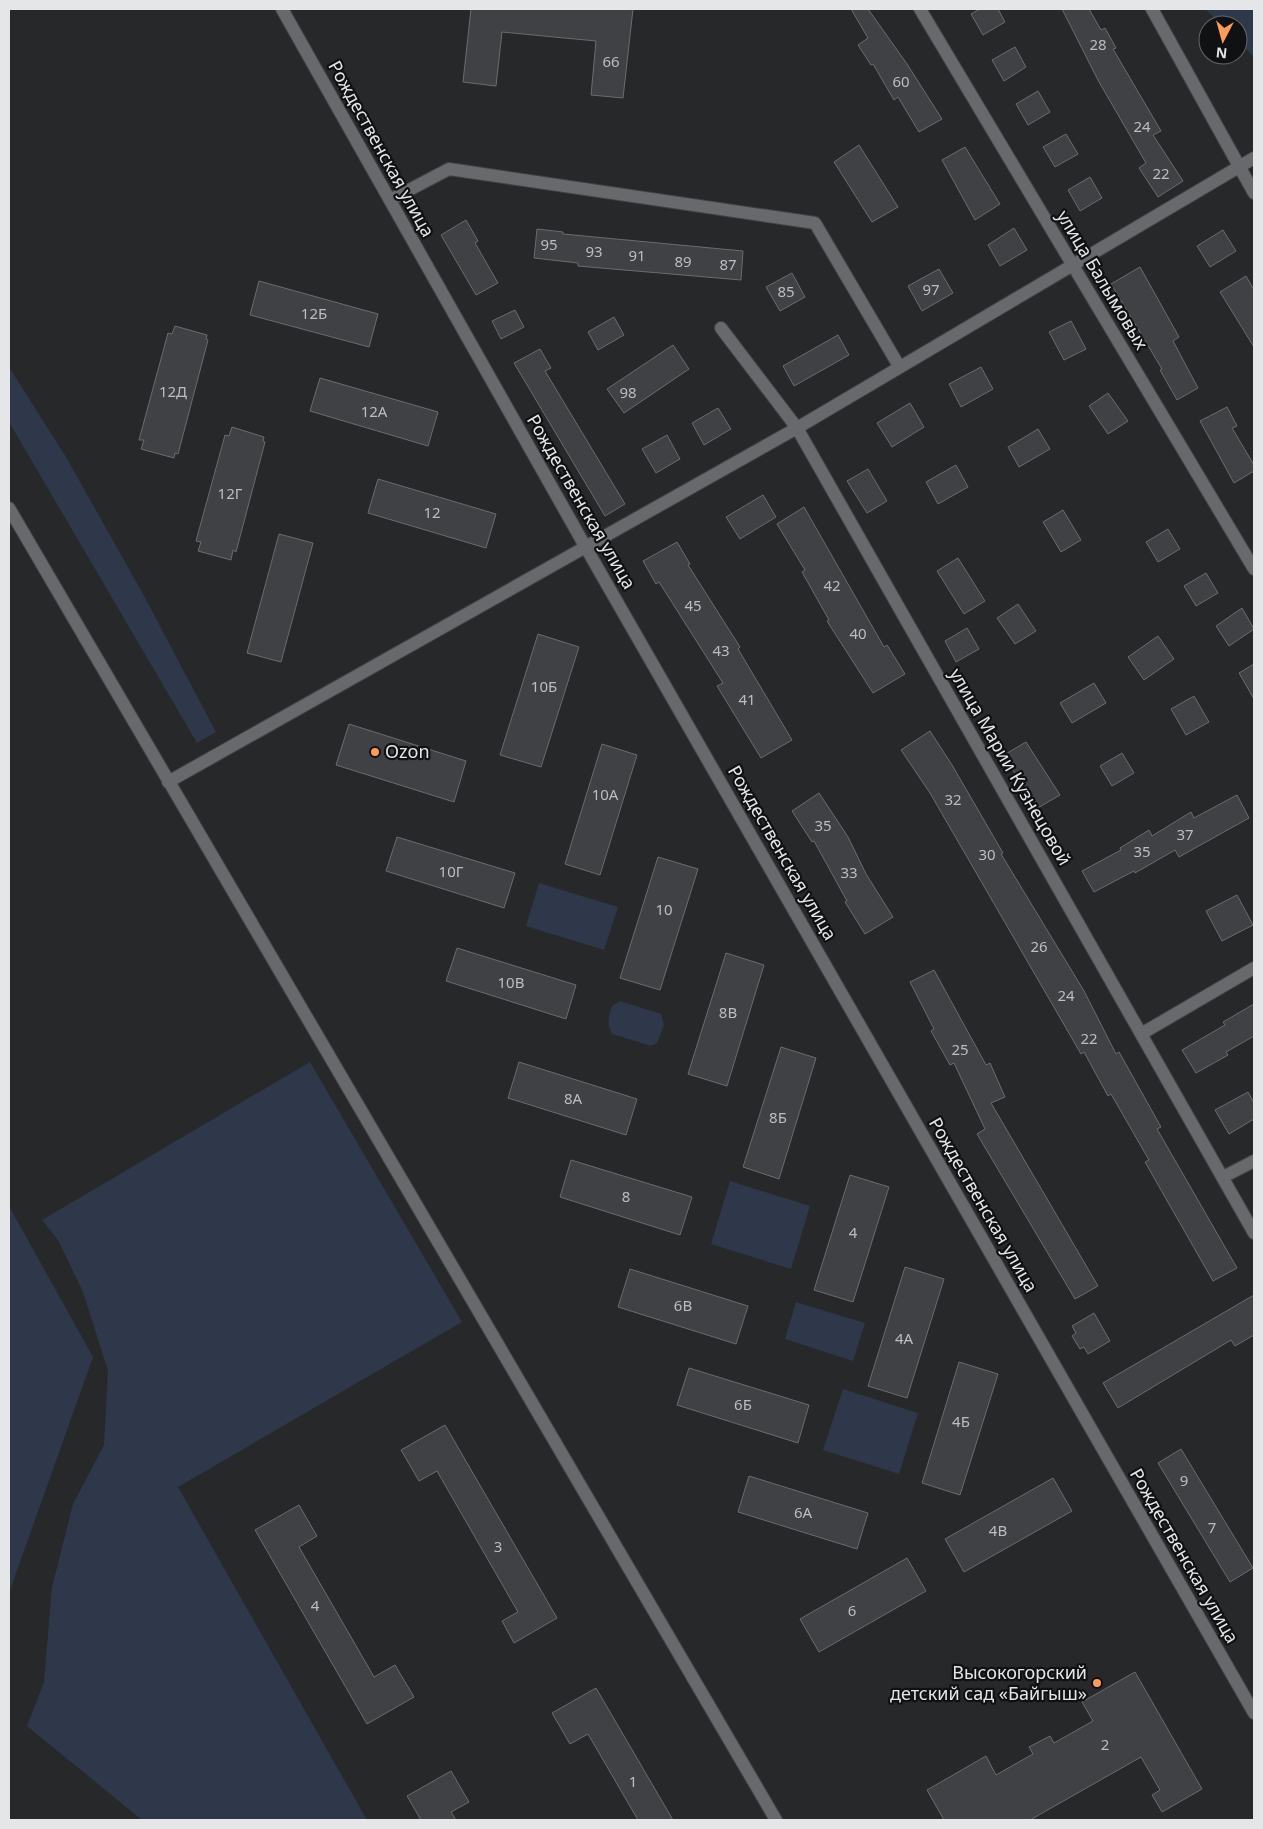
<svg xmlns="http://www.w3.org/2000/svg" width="1263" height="1829" font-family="'Noto Sans',sans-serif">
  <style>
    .green { fill: #2e384a }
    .building { fill: #3f4144; stroke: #6a6c6f }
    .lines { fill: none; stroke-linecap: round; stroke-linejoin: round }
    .minor-casing { stroke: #424446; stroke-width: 14 }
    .tertiary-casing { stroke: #424446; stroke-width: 14 }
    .minor { stroke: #67696c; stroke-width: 12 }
    .tertiary { stroke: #67696c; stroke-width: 12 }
    .poi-dot { fill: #ff9b59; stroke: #101112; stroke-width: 2 }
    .labels { text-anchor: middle; stroke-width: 4.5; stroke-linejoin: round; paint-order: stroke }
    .number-label { font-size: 15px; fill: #bcbdbf }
    .street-label { font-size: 18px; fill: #e5e6e8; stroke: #101112 }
    .poi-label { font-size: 18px; fill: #e5e6e8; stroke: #101112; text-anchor: start }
  </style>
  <rect width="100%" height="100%" fill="#26282a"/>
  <path class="green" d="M1205,9H1254V57L1238,41V25H1222Z
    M9,367L66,457L142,592L216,732L197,743L9,422Z
    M539,883L618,907L604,950L526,926Z
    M620,1001L661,1014L664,1025L657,1043L651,1046L612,1034C606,1024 609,1016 612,1006Z
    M310,1062L462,1322L178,1487L367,1820H142L27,1726L44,1682L52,1587L73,1504L104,1445L108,1371L83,1292L58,1240L42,1220Z
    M730,1181L810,1206L791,1269L711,1244Z
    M9,1206L93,1357L9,1593Z
    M796,1302L865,1323L853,1361L785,1339Z
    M843,1389L918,1413L899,1474L823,1450Z"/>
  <path class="building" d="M471,9H633L623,98L591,95L596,41L502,32L496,86L463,82Z
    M851,9H868L907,64L942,119L919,132L898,97L894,100L873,64L871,65L858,45L868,38Z
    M980,9H998L1005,22L983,35L971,14Z
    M1062,9H1089L1101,30L1105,28L1116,48L1113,49L1161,131L1153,135L1183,181L1158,197L1139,168L1146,163L1099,82Z
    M1015,47L1026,67L1004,81L992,60Z
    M1038,91L1050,112L1028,125L1016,104Z
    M1066,134L1078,154L1055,167L1043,147Z
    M859,145L898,207L872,222L834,162Z
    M965,147L1000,204L975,220L942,160Z
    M1090,177L1102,198L1080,211L1068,190Z
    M466,220L478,241L475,243L498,283L476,295L441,235Z
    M1014,228L1027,250L1000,266L988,245Z
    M537,229L563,232V234L743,251L741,280L578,266V263L534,258Z
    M1223,230L1236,251L1210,267L1197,246Z
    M1140,267L1179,337L1173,341L1198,388L1177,400L1160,370L1162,369L1111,284Z
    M939,269L953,293L922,311L908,286Z
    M792,273L805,297L780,311L766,287Z
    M1246,276L1254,290V347L1220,292Z
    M259,281L378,314L369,347L250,315Z
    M515,310L524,327L501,339L492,321Z
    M614,317L624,335L598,350L588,332Z
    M1071,321L1086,349L1064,360L1049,332Z
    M175,326L207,335L206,339L208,340L178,454L175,453L174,458L141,449L144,440H139L168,333L172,334Z
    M838,335L849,355L794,386L783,366Z
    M673,345L689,369L624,413L607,389Z
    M540,349L551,368L545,371L625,504L605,516L514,363Z
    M981,367L993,389L961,407L949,384Z
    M320,378L438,412L428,446L310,411Z
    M1108,393L1128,421L1108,434L1089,406Z
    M910,403L924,427L892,447L877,423Z
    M1227,407L1237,426L1232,428L1254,465V471L1234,483L1200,421Z
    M718,408L731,429L704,445L692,423Z
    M232,427L264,437L263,441L265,442L236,552L233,550L231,560L198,551L201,542L196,541L225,435L229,436Z
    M1038,429L1050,449L1019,467L1008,447Z
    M667,435L680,459L656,473L642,449Z
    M956,465L968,487L938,504L926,482Z
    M868,469L887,501L867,513L847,481Z
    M378,479L496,514L486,548L368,513Z
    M763,495L776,517L740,539L726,517Z
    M804,507L884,647L887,645L905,674L873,693L827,621L829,620L802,572L805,570L777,524Z
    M1063,510L1081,540L1061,552L1043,522Z
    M1168,529L1180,549L1158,562L1146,542Z
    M279,534L313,543L281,662L247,653Z
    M677,542L690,564L688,565L740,647L738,649L792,740L761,758L717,686L723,683L659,582L656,584L643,561Z
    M958,558L985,601L964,614L937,571Z
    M1206,573L1218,593L1196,606L1184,586Z
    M1018,604L1036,631L1015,644L997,618Z
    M1242,608L1254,629L1229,646L1216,626Z
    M967,628L979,649L956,662L945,641Z
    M538,634L579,647L541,767L500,755Z
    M1158,636L1174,659L1144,680L1128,657Z
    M1254,664V699L1239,673Z
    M1094,683L1106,703L1072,723L1060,703Z
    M1194,696L1209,722L1186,735L1171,709Z
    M349,724L466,761L454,802L336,765Z
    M930,731L952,765L1003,853L1001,854L1084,991L1116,1054L1119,1052L1161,1127L1157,1129L1237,1268L1213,1281L1145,1162L1149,1160L1111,1094L1108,1096L1084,1052L1081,1054L930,793L901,750Z
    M1026,742L1060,795L1036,809L1004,755Z
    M602,744L637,755L600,875L565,864Z
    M1122,753L1134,773L1112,786L1100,766Z
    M819,793L848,837L866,874L893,917L865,934L845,902L847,901L814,841L812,842L792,811Z
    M1237,795L1249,818L1179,857L1175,850L1135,873L1134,871L1094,892L1082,871L1121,850L1120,848L1149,830L1152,836L1191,812L1194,818Z
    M397,837L515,873L504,908L386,871Z
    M658,857L698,869L660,990L620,978Z
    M1237,895L1253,925L1222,941L1206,911Z
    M457,948L576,985L566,1019L446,981Z
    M726,953L764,965L727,1086L688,1074Z
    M934,970L986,1065L990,1063L1005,1097L991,1103L1098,1286L1075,1299L977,1134L985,1129L954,1063L950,1065L931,1031L934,1029L910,982Z
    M1254,1004V1036L1226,1052L1228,1055L1196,1073L1182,1050L1225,1025L1223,1022Z
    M781,1047L816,1058L779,1179L743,1167Z
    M519,1062L637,1099L626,1135L508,1098Z
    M1248,1092L1254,1103V1119L1229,1134L1215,1110Z
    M571,1160L692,1197L680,1235L560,1197Z
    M850,1175L889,1187L853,1302L814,1290Z
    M905,1267L944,1279L907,1398L868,1386Z
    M630,1269L748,1306L736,1344L618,1307Z
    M1254,1295V1335L1235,1346L1231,1340L1118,1408L1103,1383Z
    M1094,1313L1110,1341L1088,1354L1084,1347L1080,1349L1072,1336L1076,1333L1072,1326Z
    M959,1362L998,1374L960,1495L922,1483Z
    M689,1368L809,1405L798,1443L677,1405Z
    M445,1425L557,1618L514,1643L502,1621L518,1612L437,1471L419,1481L401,1450Z
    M1181,1449L1253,1568L1230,1582L1158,1463Z
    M749,1476L868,1513L857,1549L738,1512Z
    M1053,1478L1072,1511L964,1572L945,1539Z
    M299,1505L317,1536L299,1547L374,1677L395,1665L414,1697L367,1724L255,1530Z
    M907,1558L926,1591L819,1652L800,1619Z
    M1135,1672L1202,1789L1162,1812L1152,1795L1160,1790L1141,1757L1030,1820H944L927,1790L986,1756L996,1775L1033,1754L1029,1747L1050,1736L1054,1743L1093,1721L1082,1702Z
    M596,1688L673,1820H638L588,1734L570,1744L552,1713Z
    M451,1771L469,1802L451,1812L456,1820H421L407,1796Z"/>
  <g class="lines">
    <defs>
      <path id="minor" d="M282,9L585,546L1254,1713
        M920,9L1254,569
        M1152,9L1254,193
        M390,200L449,169L815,223L899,366
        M721,328L797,428L1254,1233
        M168,782L797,428L1254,158
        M1141,1034L1254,968
        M1223,1177L1254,1161"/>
      <path id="tertiary" d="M9,508L776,1820"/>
    </defs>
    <use href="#minor" class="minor-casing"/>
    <use href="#tertiary" class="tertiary-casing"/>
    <use href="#minor" class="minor"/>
    <use href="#tertiary" class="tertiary"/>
  </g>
  <g class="poi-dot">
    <circle cx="375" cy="752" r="5"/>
    <circle cx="1097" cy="1683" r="5"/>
  </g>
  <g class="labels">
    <g class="number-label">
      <text x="1098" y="50">28</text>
      <text x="611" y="67">66</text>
      <text x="901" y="87">60</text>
      <text x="1142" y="132">24</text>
      <text x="1161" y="179">22</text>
      <text x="549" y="250">95</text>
      <text x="594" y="257">93</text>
      <text x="637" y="261">91</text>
      <text x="683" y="267">89</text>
      <text x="728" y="270">87</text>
      <text x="931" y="295">97</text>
      <text x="786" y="297">85</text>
      <text x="314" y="319">12Б</text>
      <text x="173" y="397">12Д</text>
      <text x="628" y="398">98</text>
      <text x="374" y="417">12А</text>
      <text x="230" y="499">12Г</text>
      <text x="432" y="518">12</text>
      <text x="832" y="591">42</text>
      <text x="693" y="611">45</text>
      <text x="858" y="639">40</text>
      <text x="721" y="656">43</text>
      <text x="544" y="692">10Б</text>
      <text x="747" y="705">41</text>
      <text x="605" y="800">10А</text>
      <text x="953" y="805">32</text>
      <text x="823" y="831">35</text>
      <text x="1185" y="840">37</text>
      <text x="1142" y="857">35</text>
      <text x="987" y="860">30</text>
      <text x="451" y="877">10Г</text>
      <text x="849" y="878">33</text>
      <text x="664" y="915">10</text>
      <text x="1039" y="952">26</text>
      <text x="511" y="988">10В</text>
      <text x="1066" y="1001">24</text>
      <text x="728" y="1018">8В</text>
      <text x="1089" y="1044">22</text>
      <text x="960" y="1055">25</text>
      <text x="573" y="1104">8А</text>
      <text x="778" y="1123">8Б</text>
      <text x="626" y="1202">8</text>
      <text x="853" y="1238">4</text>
      <text x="683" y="1311">6В</text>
      <text x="904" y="1344">4А</text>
      <text x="743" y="1410">6Б</text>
      <text x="961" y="1427">4Б</text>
      <text x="1184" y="1486">9</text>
      <text x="803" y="1518">6А</text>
      <text x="1212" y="1533">7</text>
      <text x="998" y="1536">4В</text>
      <text x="498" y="1552">3</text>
      <text x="315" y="1611">4</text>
      <text x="852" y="1616">6</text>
      <text x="1105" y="1750">2</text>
      <text x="633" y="1787">1</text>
    </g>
    <g class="street-label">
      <text transform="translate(381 149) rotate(61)" y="6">Рождественская улица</text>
      <text transform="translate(1102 280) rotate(59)" y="6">улица Балымовых</text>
      <text transform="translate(581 502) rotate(60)" y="6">Рождественская улица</text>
      <text transform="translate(1010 767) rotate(60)" y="6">улица Марии Кузнецовой</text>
      <text transform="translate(782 853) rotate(60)" y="6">Рождественская улица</text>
      <text transform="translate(983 1205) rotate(60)" y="6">Рождественская улица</text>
      <text transform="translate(1184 1556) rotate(60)" y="6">Рождественская улица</text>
    </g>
    <g class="poi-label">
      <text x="385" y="758">Ozon</text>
      <text x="1087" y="1679" text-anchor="end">Высокогорский<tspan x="1087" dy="21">детский сад «Байгыш»</tspan></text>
    </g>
  </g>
  <rect width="1263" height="1829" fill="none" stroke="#e5e6e8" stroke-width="20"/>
  <g transform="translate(1223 40) rotate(186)"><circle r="24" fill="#101112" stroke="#656668"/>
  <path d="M0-4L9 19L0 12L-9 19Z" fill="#ff9b59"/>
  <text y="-8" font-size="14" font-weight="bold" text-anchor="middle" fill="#e5e6e8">N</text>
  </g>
</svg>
